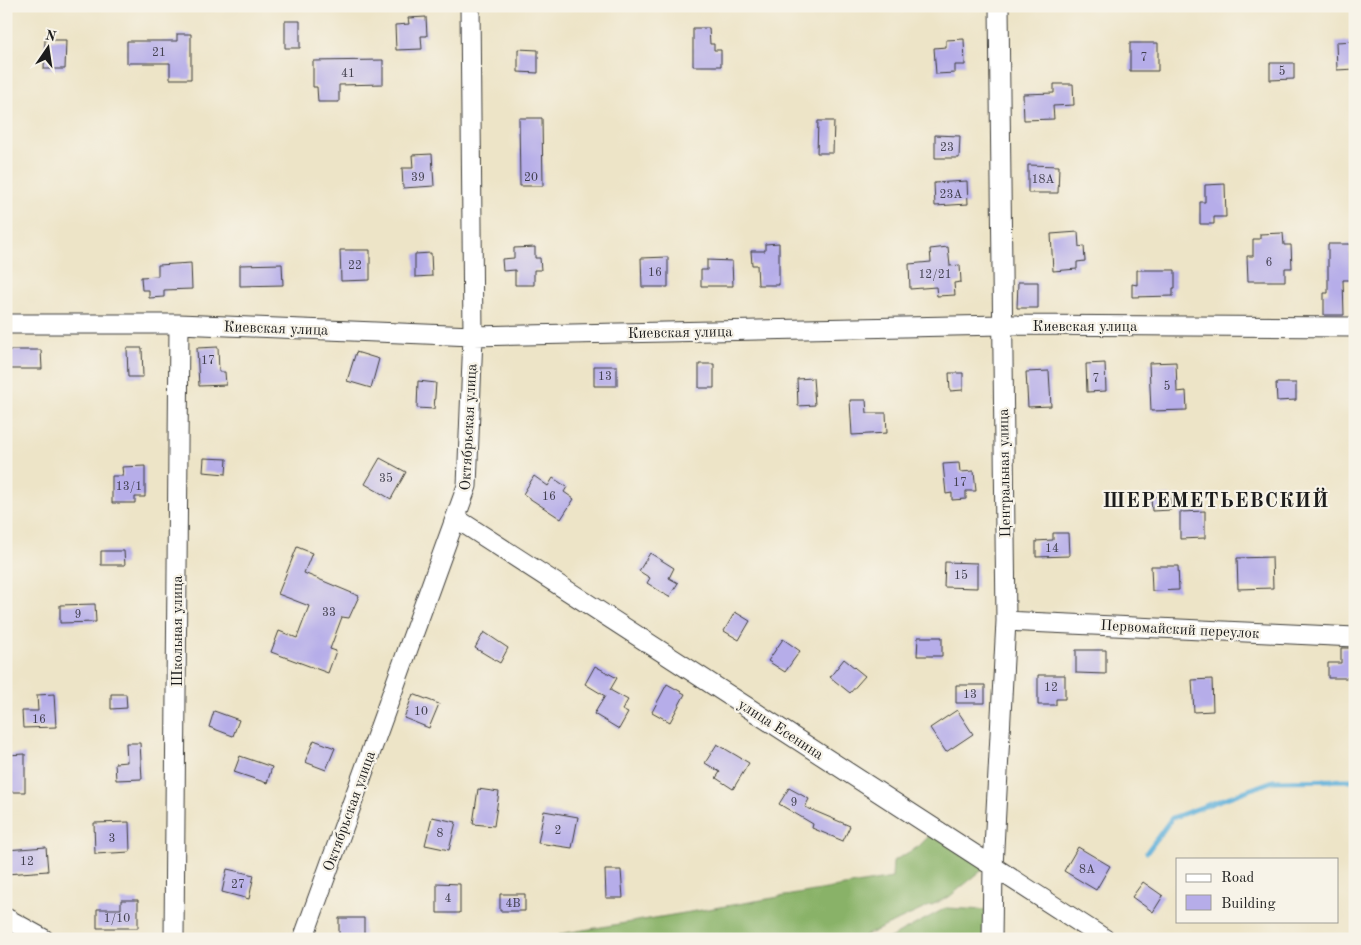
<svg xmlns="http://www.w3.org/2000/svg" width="1361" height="945" font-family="'Old Standard TT',serif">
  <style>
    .forest { fill: #89b268; stroke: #526742 }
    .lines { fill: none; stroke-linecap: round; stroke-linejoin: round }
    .stream { stroke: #5fb0da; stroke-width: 5 }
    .building { fill: #b6ade9 }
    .minor-casing { stroke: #3b3a36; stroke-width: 21 }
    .minor { stroke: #fff; stroke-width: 19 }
    .labels { text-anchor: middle; stroke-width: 4.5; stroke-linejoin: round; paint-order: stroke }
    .number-label { font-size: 12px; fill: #42404f }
    .street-label { font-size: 15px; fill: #1c1c1c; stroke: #f7f3e8 }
    .district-label { font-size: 20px; font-weight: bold; letter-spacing: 1px; fill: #1c1c1c; stroke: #f7f3e8 }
  </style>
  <rect width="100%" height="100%" fill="#f7f3e8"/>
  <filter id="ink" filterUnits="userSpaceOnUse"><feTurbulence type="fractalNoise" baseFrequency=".02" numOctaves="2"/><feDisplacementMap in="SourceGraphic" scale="10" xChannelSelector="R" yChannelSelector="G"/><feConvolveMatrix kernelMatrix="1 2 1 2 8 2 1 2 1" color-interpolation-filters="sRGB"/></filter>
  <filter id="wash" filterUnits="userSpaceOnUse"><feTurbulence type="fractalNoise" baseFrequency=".0096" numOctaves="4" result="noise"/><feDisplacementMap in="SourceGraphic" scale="20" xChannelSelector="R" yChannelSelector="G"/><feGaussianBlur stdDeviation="1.12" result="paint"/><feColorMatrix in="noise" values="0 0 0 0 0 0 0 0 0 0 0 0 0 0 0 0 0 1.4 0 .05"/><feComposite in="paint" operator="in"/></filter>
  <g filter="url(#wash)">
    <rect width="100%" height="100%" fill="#ede4c7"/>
    <path class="forest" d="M933,832L986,867L949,897L858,939H558L560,934L892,878L893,861L918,847Z
      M946,908L987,910V939H888Z"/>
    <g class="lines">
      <path class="stream" d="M1147,852L1172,818L1273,781L1355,780"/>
    </g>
    <g id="blocks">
      <path class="building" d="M426,17L427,36H421L422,49L396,50L395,25L409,24L408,18Z
        M285,21H300V48H285Z
        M693,28H709L710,44H714V50H721V66H693Z
        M177,34H191V79H170V63H127V41H177Z
        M964,39L965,65H955V73L936,74L934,48L946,47V40Z
        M45,40H66L65,69H44Z
        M1355,41V69L1337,70L1336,42Z
        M1130,43H1158V71H1130Z
        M518,49L538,50V73L518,72Z
        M383,60V84L339,85V102H318L317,87H313V61Z
        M1270,63H1294V79L1270,80Z
        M1054,84H1073L1074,105L1053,106L1054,119L1024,120L1023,94L1054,93Z
        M519,118H542L543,186H520Z
        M818,121H834L833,153H817Z
        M935,135L960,136L959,158H935Z
        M432,154L434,186L403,188L402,168H413L412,155Z
        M1028,165L1059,166L1058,193H1028Z
        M967,181L968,204L935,206L934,183Z
        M1225,184L1226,217H1214V224H1200V202H1205V185Z
        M1078,232L1079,247L1084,246L1085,261L1077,262V269L1053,271L1051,234Z
        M1283,233L1284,245H1291L1292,268H1285V281H1248L1247,256H1253V239H1260V234Z
        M779,243V285H758L757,265H752L751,251H765V244Z
        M1328,244H1350V280H1343L1344,315H1324V293H1328Z
        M535,247V258H540L541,270H534V285H515V270L503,271L502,259L514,258V248Z
        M948,247L950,266L960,265L961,282L954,283L955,295L937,296L936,287L910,289L909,264L931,262L930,249Z
        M340,250H370V280L341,281Z
        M431,253L432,276L415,277V254Z
        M668,257V287H642L641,258Z
        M707,260L732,261L733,286H701V270H707Z
        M191,263L192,289L164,290V297L149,298V290H142L141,277L158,276V265Z
        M282,264L283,285L240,286V265Z
        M1137,270H1175V288H1173V296L1132,297V284L1137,285Z
        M1018,282H1038V308H1017Z
        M218,347L219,372H225L226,385L199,386L197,348Z
        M127,348H142L143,377H128Z
        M6,350H41L42,369H6Z
        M356,352L379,359L371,388L347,381Z
        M1176,362L1177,392L1186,391L1187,410L1151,411L1149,363Z
        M1105,363L1106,391L1087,392L1086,364Z
        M699,364H714V388H699Z
        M594,366H617V386H594Z
        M1049,371L1051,406L1028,407L1026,372Z
        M949,373H963V390L950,391Z
        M813,378L815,405L798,406L797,379Z
        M418,381L436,383L434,409L417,408Z
        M1276,383H1296V400L1277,401Z
        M850,400H866L867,413H886L887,433L852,435Z
        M204,458L227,459L226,474L203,472Z
        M380,458L406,472L391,499L365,484Z
        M959,463L960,472L974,471L976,491H966V499L952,500V493L946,494L943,464Z
        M145,466V497H135V503H112V476H123L122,467Z
        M534,476L548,486L553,478L567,487L564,492L574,499L561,519L523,494Z
        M1170,495L1171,510L1152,511L1151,497Z
        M1205,511V538L1180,539V512Z
        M1053,533H1068L1069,556L1036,557V541L1053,540Z
        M297,547L312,553L304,573L359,596L349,618L342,617L330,649L336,651L328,673L271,652L279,631L297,638L309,606L278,594Z
        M101,551H124L125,565H101Z
        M650,553L674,568L669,578L678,583L669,597L647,583L650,578L639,571Z
        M1272,557L1273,588L1238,589L1237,558Z
        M945,562L977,563V588L944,587Z
        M1151,566H1178L1179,590L1152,591Z
        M95,604L96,622L60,623V605Z
        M735,612L750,621L739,640L724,631Z
        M484,632L508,648L500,663L475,648Z
        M918,637H942V656H917Z
        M783,639L800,651L785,672L768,661Z
        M1341,648H1355V678H1328V663H1341Z
        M1076,650H1106V674L1076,673Z
        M844,659L865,676L850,693L830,677Z
        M595,666L617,678L610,690L628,700L622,710L628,713L619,729L594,714L605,696L585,684Z
        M1038,675H1065V699H1056V705H1038Z
        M1212,679L1213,711L1194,712L1192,680Z
        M667,684L685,694L670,722L652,712Z
        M956,685H985V703H956Z
        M54,694L56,727L23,728L22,711H38L37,695Z
        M111,694H126L127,708L111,709Z
        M413,694L439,704L429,728L404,718Z
        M957,710L973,734L946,752L930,728Z
        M214,711L239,720L233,736L209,727Z
        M314,740L335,748L326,770L305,762Z
        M126,743H140L142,779L116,780L115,763L127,762Z
        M717,744L749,763L733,789L716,778L720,772L705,763Z
        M25,754V792H6V755Z
        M240,756L272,767L267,783L234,772Z
        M789,788L809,799L805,807L850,826L843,841L812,828L813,824L779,804Z
        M478,789L499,792L494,826L473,824Z
        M544,811L578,817L572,848L538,843Z
        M432,817L456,822L449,850L425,845Z
        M129,822L130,852L95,854L94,823Z
        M46,847L48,871L6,874V850Z
        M1078,847L1110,866L1096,890L1064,871Z
        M227,869L254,875L249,899L222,892Z
        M605,870H621L623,898H606Z
        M1143,882L1163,896L1153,912L1132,897Z
        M437,883L460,884V913H437Z
        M500,894H525V911H500Z
        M121,900H138V928H97V909H121Z
        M339,918H364V939H339Z"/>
    </g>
  </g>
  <g filter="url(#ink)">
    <use href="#blocks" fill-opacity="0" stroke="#3b3a36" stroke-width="1"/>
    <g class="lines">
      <defs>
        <path id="minor" d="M6,324H179L473,336L1002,325L1355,327
          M457,519L1105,939
          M1006,621L1355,637
          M6,918L44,939
          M174,939L179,324
          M303,939L467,486L473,336L470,6
          M992,939L993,867L1006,621L999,6"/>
      </defs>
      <use href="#minor" class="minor-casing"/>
      <use href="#minor" class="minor"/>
    </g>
  </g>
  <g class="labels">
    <g class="number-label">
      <text x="159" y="56">21</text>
      <text x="1144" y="61">7</text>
      <text x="1282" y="75">5</text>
      <text x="348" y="77">41</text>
      <text x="947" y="151">23</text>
      <text x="418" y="181">39</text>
      <text x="531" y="181">20</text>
      <text x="1043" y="183">18А</text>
      <text x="951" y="198">23А</text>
      <text x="1269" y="266">6</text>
      <text x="355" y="269">22</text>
      <text x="655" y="276">16</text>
      <text x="935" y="278">12/21</text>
      <text x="208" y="364">17</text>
      <text x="605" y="380">13</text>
      <text x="1096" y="382">7</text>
      <text x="1167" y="390">5</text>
      <text x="386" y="482">35</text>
      <text x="960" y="486">17</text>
      <text x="129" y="490">13/1</text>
      <text x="549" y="500">16</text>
      <text x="1052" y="552">14</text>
      <text x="961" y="579">15</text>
      <text x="329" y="616">33</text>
      <text x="78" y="618">9</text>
      <text x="1051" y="691">12</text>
      <text x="970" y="698">13</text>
      <text x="421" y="715">10</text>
      <text x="39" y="723">16</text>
      <text x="794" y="806">9</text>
      <text x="558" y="834">2</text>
      <text x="440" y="837">8</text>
      <text x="112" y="842">3</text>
      <text x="27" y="865">12</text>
      <text x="1087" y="873">8А</text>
      <text x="238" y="888">27</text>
      <text x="448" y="902">4</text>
      <text x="513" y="907">4В</text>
      <text x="117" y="922">1/10</text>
    </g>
    <g class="street-label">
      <text x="1085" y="331">Киевская улица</text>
      <text transform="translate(276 328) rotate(2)" y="5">Киевская улица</text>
      <text transform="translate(680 332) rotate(-1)" y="5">Киевская улица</text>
      <text transform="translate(468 427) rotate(-87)" y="5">Октябрьская улица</text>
      <text transform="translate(1004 473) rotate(-91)" y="5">Центральная улица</text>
      <text transform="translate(1180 629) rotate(3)" y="5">Первомайский переулок</text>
      <text transform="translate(177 631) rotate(-90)" y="5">Школьная улица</text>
      <text transform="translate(781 729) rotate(33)" y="5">улица Есенина</text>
      <text transform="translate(349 811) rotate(-70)" y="5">Октябрьская улица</text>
    </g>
    <g class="district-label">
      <text x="1216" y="507">ШЕРЕМЕТЬЕВСКИЙ</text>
    </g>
  </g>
  <rect width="1361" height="945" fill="none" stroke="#f7f3e8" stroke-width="25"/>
  <rect x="1176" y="858" width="162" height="65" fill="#f7f3e8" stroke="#9f9d96"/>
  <rect x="1186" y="874" width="25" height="8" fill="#ffffff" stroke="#9f9d96"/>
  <text x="1221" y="882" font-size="15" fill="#1c1c1c">Road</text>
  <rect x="1186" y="895" width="25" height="15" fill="#b6ade9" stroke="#9f9d96"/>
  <text x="1221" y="908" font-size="15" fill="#1c1c1c">Building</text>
  <g transform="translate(48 48) rotate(13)" stroke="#f7f3e8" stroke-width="4" paint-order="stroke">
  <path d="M0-4L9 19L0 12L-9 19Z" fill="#1c1c1c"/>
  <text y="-8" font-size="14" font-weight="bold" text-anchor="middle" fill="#1c1c1c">N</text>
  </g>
</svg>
